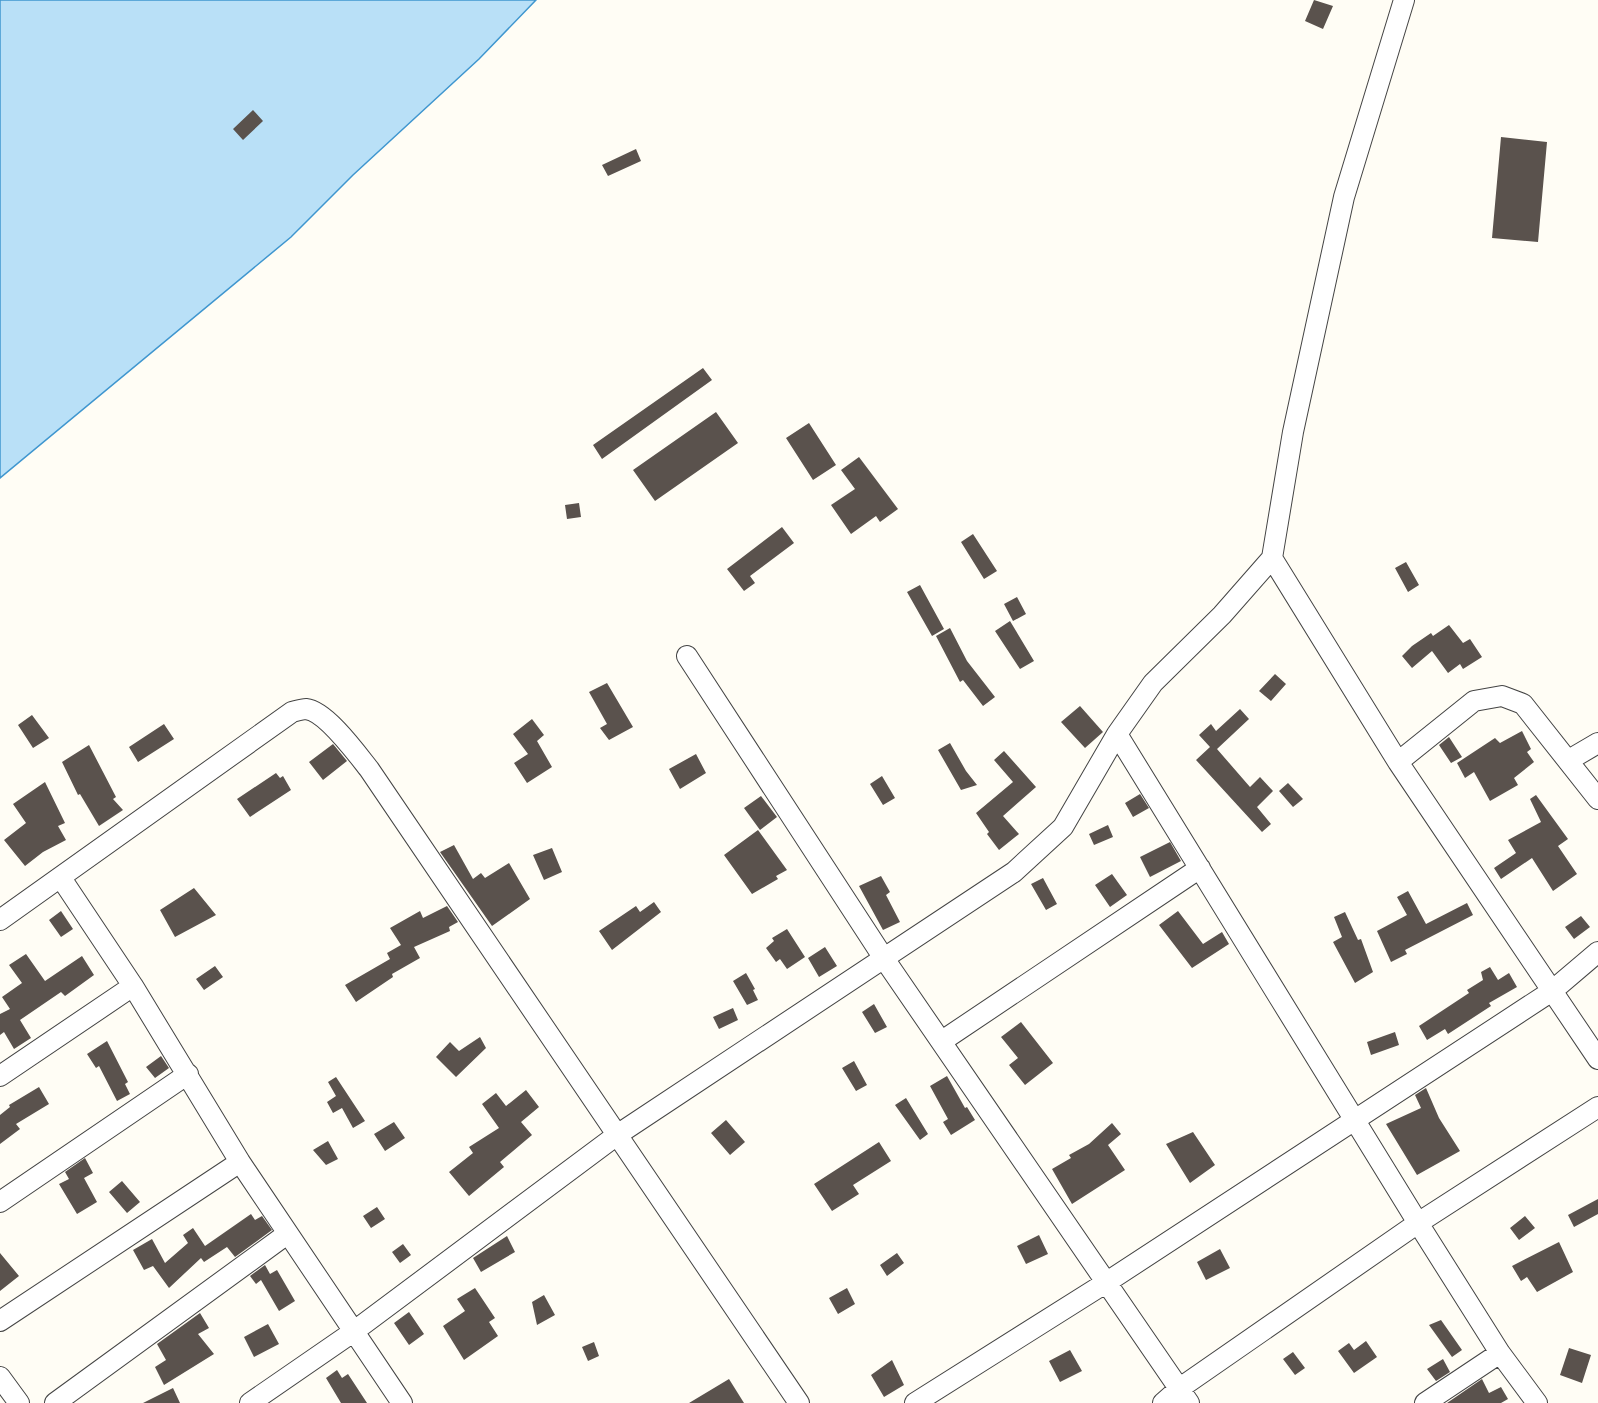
<svg xmlns="http://www.w3.org/2000/svg" width="1598" height="1403" font-family="'Source Serif 4',serif">
  <style>
    .water { fill: #b9e0f7; stroke: #3f96cf; stroke-width: 1.5 }
    .building { fill: #5a524d }
    .lines { fill: none; stroke-linecap: round; stroke-linejoin: round }
    .street-casing { stroke: #444; stroke-width: 22 }
    .street { stroke: #fff; stroke-width: 20 }
  </style>
  <rect width="100%" height="100%" fill="#fffdf5"/>
  <path class="water" d="M0,0H536L479,59L353,175L291,237L0,478Z"/>
  <path class="building" d="M1314,0L1333,6L1323,29L1305,21Z
    M253,110L263,121L243,140L233,129Z
    M1501,137L1547,142L1538,242L1492,238Z
    M636,149L641,161L608,176L602,165Z
    M703,368L712,380L602,459L593,445Z
    M716,412L738,443L655,501L633,470Z
    M809,423L836,465L813,480L786,438Z
    M859,457L898,509L880,522L876,516L851,534L831,505L855,489L841,470Z
    M579,503L581,517L567,519L565,505Z
    M782,527L794,543L750,576L755,583L744,591L727,569Z
    M973,534L997,571L984,579L961,542Z
    M1406,562L1419,585L1408,592L1395,568Z
    M920,585L944,629L932,636L907,592Z
    M1017,597L1026,614L1013,621L1004,604Z
    M1010,621L1034,661L1020,669L995,631Z
    M1449,625L1463,643L1470,639L1482,657L1463,669L1460,664L1448,673L1432,651L1412,668L1402,656L1412,646L1431,633L1433,636Z
    M950,628L967,661L995,697L983,706L963,680L960,682L936,636Z
    M1275,674L1286,684L1271,701L1259,691Z
    M607,683L633,727L609,740L600,728L607,724L589,692Z
    M1080,706L1103,732L1085,748L1061,722Z
    M1240,709L1249,719L1217,749L1250,787L1260,777L1273,791L1257,807L1271,824L1262,832L1196,760L1210,747L1199,735L1211,724L1216,731Z
    M32,715L49,738L33,748L18,725Z
    M532,719L544,735L537,741L552,767L527,783L514,763L528,754L513,734Z
    M164,724L174,739L138,762L129,747Z
    M1522,731L1531,749L1527,752L1534,762L1514,778L1518,785L1490,801L1474,772L1465,778L1457,763L1495,738L1500,743Z
    M1449,737L1462,757L1451,763L1439,745Z
    M950,743L966,771L977,785L961,790L938,750Z
    M333,744L347,761L323,780L309,762Z
    M89,745L116,797L113,799L123,810L99,826L80,794L78,795L62,762Z
    M1004,751L1036,787L1003,816L1019,834L999,850L987,834L989,832L976,813L1013,782L994,760Z
    M696,754L706,773L680,789L669,769Z
    M276,773L280,778L283,776L291,790L250,817L237,799Z
    M882,776L895,798L883,805L870,784Z
    M45,782L65,823L58,826L66,840L43,852L25,866L4,840L26,823L13,804Z
    M1288,783L1303,799L1293,807L1279,791Z
    M1140,794L1149,808L1133,817L1125,803Z
    M1536,795L1568,839L1558,846L1577,874L1553,891L1532,858L1501,879L1494,868L1516,853L1508,840L1541,822L1530,799Z
    M761,796L777,817L760,830L744,808Z
    M1108,825L1113,837L1094,845L1089,834Z
    M758,830L787,870L776,876L778,879L752,894L724,855Z
    M1170,842L1181,861L1150,877L1140,857Z
    M454,845L473,879L481,873L485,878L509,863L530,899L492,926L440,852Z
    M552,848L562,872L544,880L533,855Z
    M1112,874L1127,895L1110,907L1095,885Z
    M881,876L890,892L886,895L900,922L883,930L859,886Z
    M1043,878L1057,904L1046,910L1031,884Z
    M194,888L216,915L175,937L160,910Z
    M1408,891L1426,924L1467,903L1473,915L1405,950L1407,954L1391,962L1377,931L1407,915L1397,897Z
    M654,902L661,912L612,950L599,931L636,906L640,912Z
    M447,906L458,922L449,927L450,931L414,947L420,958L392,974L393,977L356,1002L345,985L390,959L387,953L401,945L390,928L420,911L423,918Z
    M61,911L73,929L61,937L49,920Z
    M1178,911L1203,944L1222,932L1229,944L1192,968L1159,925Z
    M1345,912L1358,940L1361,939L1373,972L1355,983L1333,942L1342,937L1334,917Z
    M1581,916L1590,927L1574,939L1565,927Z
    M787,929L805,957L787,969L780,959L776,962L766,948L774,941L772,938Z
    M825,947L837,966L819,977L808,958Z
    M26,954L45,981L82,956L94,975L65,996L61,992L20,1020L31,1038L14,1049L4,1032L0,1035V1014L10,1009L2,997L22,983L9,965Z
    M215,966L223,977L204,990L196,979Z
    M1490,967L1498,980L1509,973L1517,987L1489,1003L1491,1006L1448,1034L1445,1029L1427,1040L1419,1026L1469,993L1467,990L1483,980L1481,972Z
    M746,973L755,989L753,990L758,1000L747,1005L733,981Z
    M874,1004L887,1027L875,1033L862,1012Z
    M733,1008L738,1020L719,1029L713,1017Z
    M1021,1022L1053,1063L1025,1085L1009,1065L1018,1058L1001,1037Z
    M1395,1032L1399,1045L1371,1055L1367,1042Z
    M480,1037L486,1048L456,1077L436,1057L450,1042L459,1051Z
    M107,1041L128,1082L125,1084L130,1094L117,1101L99,1066L96,1068L87,1054Z
    M161,1056L169,1068L155,1078L146,1067Z
    M854,1061L867,1085L856,1091L842,1068Z
    M947,1076L965,1108L967,1107L975,1120L951,1135L943,1122L948,1119L930,1086Z
    M336,1077L365,1121L353,1128L342,1108L333,1113L327,1102L336,1096L328,1082Z
    M39,1087L49,1104L16,1124L20,1129L0,1144V1115L10,1107L9,1105Z
    M1426,1088L1439,1118L1460,1151L1417,1175L1386,1124L1421,1108L1415,1095Z
    M526,1090L539,1107L521,1122L532,1135L500,1162L504,1167L469,1196L449,1172L473,1153L469,1147L499,1128L482,1104L496,1093L506,1106Z
    M906,1098L928,1134L920,1140L895,1105Z
    M726,1120L745,1142L730,1155L711,1133Z
    M394,1122L405,1138L385,1151L374,1134Z
    M1112,1123L1121,1134L1108,1145L1125,1170L1072,1204L1052,1169L1071,1158L1069,1155L1089,1144Z
    M1193,1132L1215,1165L1190,1183L1166,1144Z
    M328,1141L338,1159L326,1165L313,1150Z
    M879,1142L891,1161L853,1185L859,1194L832,1211L814,1184Z
    M85,1158L93,1173L84,1178L97,1202L77,1214L59,1184L69,1179L65,1172Z
    M122,1181L140,1202L127,1213L109,1192Z
    M1598,1199V1214L1574,1227L1568,1215Z
    M377,1207L385,1219L371,1228L363,1216Z
    M251,1214L255,1220L262,1216L272,1230L235,1257L227,1247L204,1262L201,1258L169,1288L153,1266L144,1270L133,1250L152,1239L165,1263L188,1243L183,1235L193,1228L205,1246Z
    M1525,1216L1535,1228L1519,1240L1510,1228Z
    M1039,1235L1048,1254L1026,1264L1017,1246Z
    M507,1236L515,1252L481,1272L473,1258Z
    M1559,1242L1573,1272L1537,1292L1527,1277L1521,1281L1512,1266Z
    M403,1244L411,1255L400,1263L392,1252Z
    M1220,1249L1230,1268L1206,1280L1197,1262Z
    M0,1253L19,1276L0,1291Z
    M897,1253L904,1263L887,1276L880,1265Z
    M265,1265L270,1274L277,1270L295,1301L279,1311L261,1280L256,1284L250,1276Z
    M475,1288L495,1318L489,1322L498,1336L464,1360L443,1326L465,1311L457,1299Z
    M847,1288L855,1304L838,1314L829,1298Z
    M544,1295L555,1315L537,1325L532,1302Z
    M409,1312L424,1334L409,1345L394,1323Z
    M200,1313L209,1328L198,1334L214,1354L164,1385L155,1367L166,1360L157,1344Z
    M1441,1320L1462,1350L1452,1357L1429,1325Z
    M268,1324L279,1344L254,1357L244,1337Z
    M1366,1341L1377,1357L1354,1373L1338,1351L1349,1343L1354,1350Z
    M594,1342L599,1356L588,1361L582,1347Z
    M1569,1348L1591,1355L1582,1383L1560,1375Z
    M1070,1350L1082,1371L1060,1382L1049,1361Z
    M1293,1352L1305,1368L1295,1375L1283,1359Z
    M1443,1359L1450,1372L1436,1381L1427,1369Z
    M892,1360L904,1385L884,1397L871,1375Z
    M337,1370L342,1378L348,1374L367,1403H341L326,1378Z
    M729,1379L744,1403H689Z
    M1482,1379L1489,1393L1501,1387L1508,1399L1501,1403H1447Z
    M173,1388L180,1403H143Z"/>
  <g class="lines">
    <defs>
      <path id="street" d="M1272,558L1398,762L1598,1059
        M687,656L885,960L1189,1403
        M1117,734L1418,1223L1500,1353L1537,1403
        M1569,760L1598,743
        M1398,762L1474,701L1502,696L1523,704L1598,799
        M61,878L133,986L240,1162L402,1403
        M0,920L292,712C296,711 302,709 306,709C326,711 357,754 369,769L799,1403
        M942,1041L1200,868
        M0,1076L133,986
        M0,1202L188,1074
        M0,1321L240,1162
        M0,1377L19,1403
        M55,1403L287,1234
        M250,1403L353,1332L617,1135L1014,872L1063,827L1117,734L1153,683L1222,615L1272,558L1293,432L1344,197L1404,0
        M915,1403L1107,1282L1552,991L1598,952
        M1163,1403L1180,1388L1418,1223L1598,1107
        M1425,1403L1500,1353"/>
    </defs>
    <use href="#street" class="street-casing"/>
    <use href="#street" class="street"/>
  </g>
</svg>
